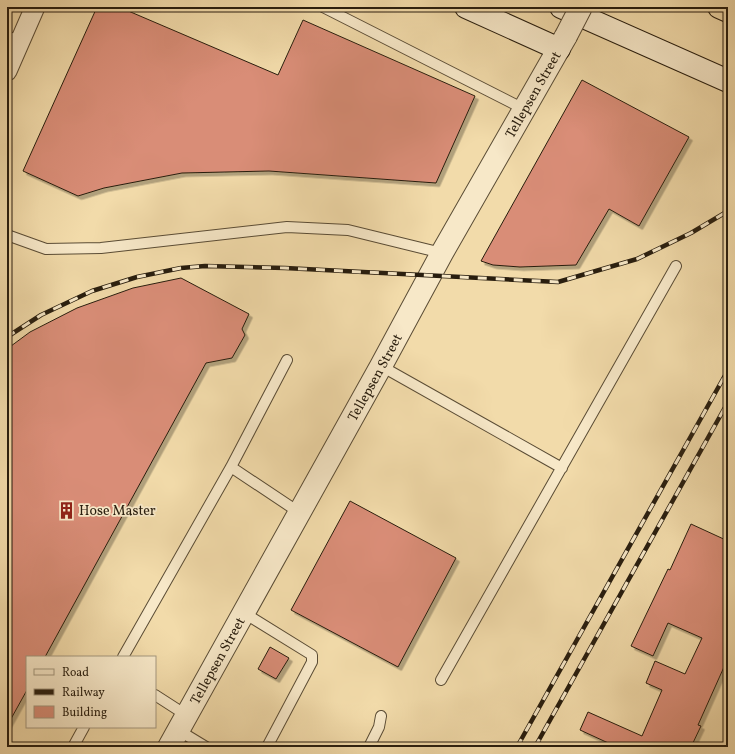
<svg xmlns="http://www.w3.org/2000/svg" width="735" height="754" font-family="Vollkorn,serif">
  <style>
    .building { fill: #d98d77; stroke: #281d0e; filter: url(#shadow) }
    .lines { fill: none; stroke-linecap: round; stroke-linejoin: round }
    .service-casing { stroke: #5a4c35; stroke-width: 12 }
    .minor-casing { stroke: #5a4c35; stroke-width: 21 }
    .tertiary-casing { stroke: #5a4c35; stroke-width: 24 }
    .secondary-casing { stroke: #281d0e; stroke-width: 24 }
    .motorway-casing { stroke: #281d0e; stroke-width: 24 }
    .service { stroke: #f7e8c8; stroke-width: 10 }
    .minor { stroke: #f7e8c8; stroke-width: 19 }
    .tertiary { stroke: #f7e8c8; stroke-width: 22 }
    .secondary { stroke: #f7e8c8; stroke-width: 22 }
    .motorway { stroke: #f2dbaa; stroke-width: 22 }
    .rail-casing { stroke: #281d0e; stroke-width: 4.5 }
    .rail { stroke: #f7e8c8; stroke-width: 3; stroke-dasharray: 9; stroke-linecap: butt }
    .tertiary-bridge-casing { stroke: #5a4c35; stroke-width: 24; stroke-linecap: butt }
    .tertiary-bridge { stroke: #f7e8c8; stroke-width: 22 }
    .labels { text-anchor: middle; stroke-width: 3.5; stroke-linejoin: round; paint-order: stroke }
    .street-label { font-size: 14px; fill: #281d0e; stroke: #f7e8c8 }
    .poi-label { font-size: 14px; fill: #281d0e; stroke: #f7e8c8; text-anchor: start }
  </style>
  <defs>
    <filter id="shadow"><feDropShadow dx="3.5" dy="3.5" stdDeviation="0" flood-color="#0004"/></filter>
  </defs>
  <rect width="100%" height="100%" fill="#f2dbaa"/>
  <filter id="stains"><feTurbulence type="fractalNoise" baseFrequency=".005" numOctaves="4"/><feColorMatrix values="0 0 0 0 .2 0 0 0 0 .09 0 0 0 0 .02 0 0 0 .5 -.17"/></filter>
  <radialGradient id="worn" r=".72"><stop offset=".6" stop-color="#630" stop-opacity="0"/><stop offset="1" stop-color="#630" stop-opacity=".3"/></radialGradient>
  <path class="building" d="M97,7H119L278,75L303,20L475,96L436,183L269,171L182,173L104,188L78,196L23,171Z
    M582,80L689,137L639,226L609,209L576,265L520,267L493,265L481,261Z
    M181,278L249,314L242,329L245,335L232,358L206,363L45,657H27V690L7,726V349L30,332L77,308L133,288Z
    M350,501L456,558L398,667L291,610Z
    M691,524L728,541V658L698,725L701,726L691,747H617L580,730L588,712L642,736L662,690L646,683L655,661L685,674L702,638L668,623L653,656L631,646L668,569L670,570Z
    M270,647L289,658L276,679L258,669Z"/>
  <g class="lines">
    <defs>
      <path id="service" d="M323,7L524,109
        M7,36L20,42
        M7,235L46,249L101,248L287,227L348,230L442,253
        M381,366L562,468
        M231,467L300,513
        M244,613L312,655V662L267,747
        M123,657L231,467L287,360
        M441,680L676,266
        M155,695L186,715
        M178,730L206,747
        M73,747L84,727
        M369,747L379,727L381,716"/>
      <path id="minor" d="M7,71L35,7"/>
      <g id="tertiary">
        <path id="s1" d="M169,747L381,366L442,253L566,36"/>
      </g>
      <path id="secondary" d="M466,7L559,49
        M561,7L728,81"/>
      <path id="motorway" d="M719,7L728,11"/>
    </defs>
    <use href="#service" class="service-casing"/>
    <use href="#minor" class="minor-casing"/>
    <use href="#tertiary" class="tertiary-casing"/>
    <use href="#secondary" class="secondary-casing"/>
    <use href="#motorway" class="motorway-casing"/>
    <use href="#service" class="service"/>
    <use href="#minor" class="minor"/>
    <use href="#tertiary" class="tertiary"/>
    <use href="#secondary" class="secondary"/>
    <use href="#motorway" class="motorway"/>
    <defs>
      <path id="rail" d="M7,337L41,315L92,291L137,277L181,268L205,266L285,268L558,282L637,259L691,233L728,211
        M517,747L728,370
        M535,747L728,402"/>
    </defs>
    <use href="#rail" class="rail-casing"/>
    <use href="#rail" class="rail"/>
    <defs>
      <path id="tertiary-bridge" d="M566,36L581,7"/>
    </defs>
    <use href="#tertiary-bridge" class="tertiary-bridge-casing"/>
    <use href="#tertiary-bridge" class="tertiary-bridge"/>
  </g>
  <defs>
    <symbol id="building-bare" viewBox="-9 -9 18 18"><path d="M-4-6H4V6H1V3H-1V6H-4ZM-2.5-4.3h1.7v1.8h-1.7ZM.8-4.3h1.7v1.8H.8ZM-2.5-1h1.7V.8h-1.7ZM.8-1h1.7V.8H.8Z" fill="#8f2418" stroke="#f7e8c8" stroke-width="2.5" paint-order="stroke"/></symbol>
  </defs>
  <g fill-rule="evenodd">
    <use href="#building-bare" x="54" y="498" width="25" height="25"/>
  </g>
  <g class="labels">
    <g class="street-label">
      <text dy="5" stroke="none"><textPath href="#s1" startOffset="747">Tellepsen Street</textPath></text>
      <text dy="5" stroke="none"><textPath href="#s1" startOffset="423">Tellepsen Street</textPath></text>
      <text dy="5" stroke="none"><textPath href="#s1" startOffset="99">Tellepsen Street</textPath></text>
    </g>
    <g class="poi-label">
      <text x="79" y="515">Hose Master</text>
    </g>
  </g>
  <rect width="735" height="754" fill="none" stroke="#f2dbaa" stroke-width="24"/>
  <rect x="8" y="8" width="719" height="738" fill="none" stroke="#281d0e" stroke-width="2"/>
  <rect x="12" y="12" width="711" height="730" fill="none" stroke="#281d0e"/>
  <rect x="26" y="656" width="130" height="72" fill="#f7e8c8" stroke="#a4977e"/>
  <rect x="34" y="669" width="20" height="6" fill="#f7e8c8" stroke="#a4977e"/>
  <text x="62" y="676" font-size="12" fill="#281d0e">Road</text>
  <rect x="34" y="689" width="20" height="6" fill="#281d0e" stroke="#a4977e"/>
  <text x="62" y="696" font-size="12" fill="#281d0e">Railway</text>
  <rect x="34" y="706" width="20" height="12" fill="#d98d77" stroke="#a4977e"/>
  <text x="62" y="716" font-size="12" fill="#281d0e">Building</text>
  <rect width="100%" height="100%" filter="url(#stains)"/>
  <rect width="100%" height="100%" fill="url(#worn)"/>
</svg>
